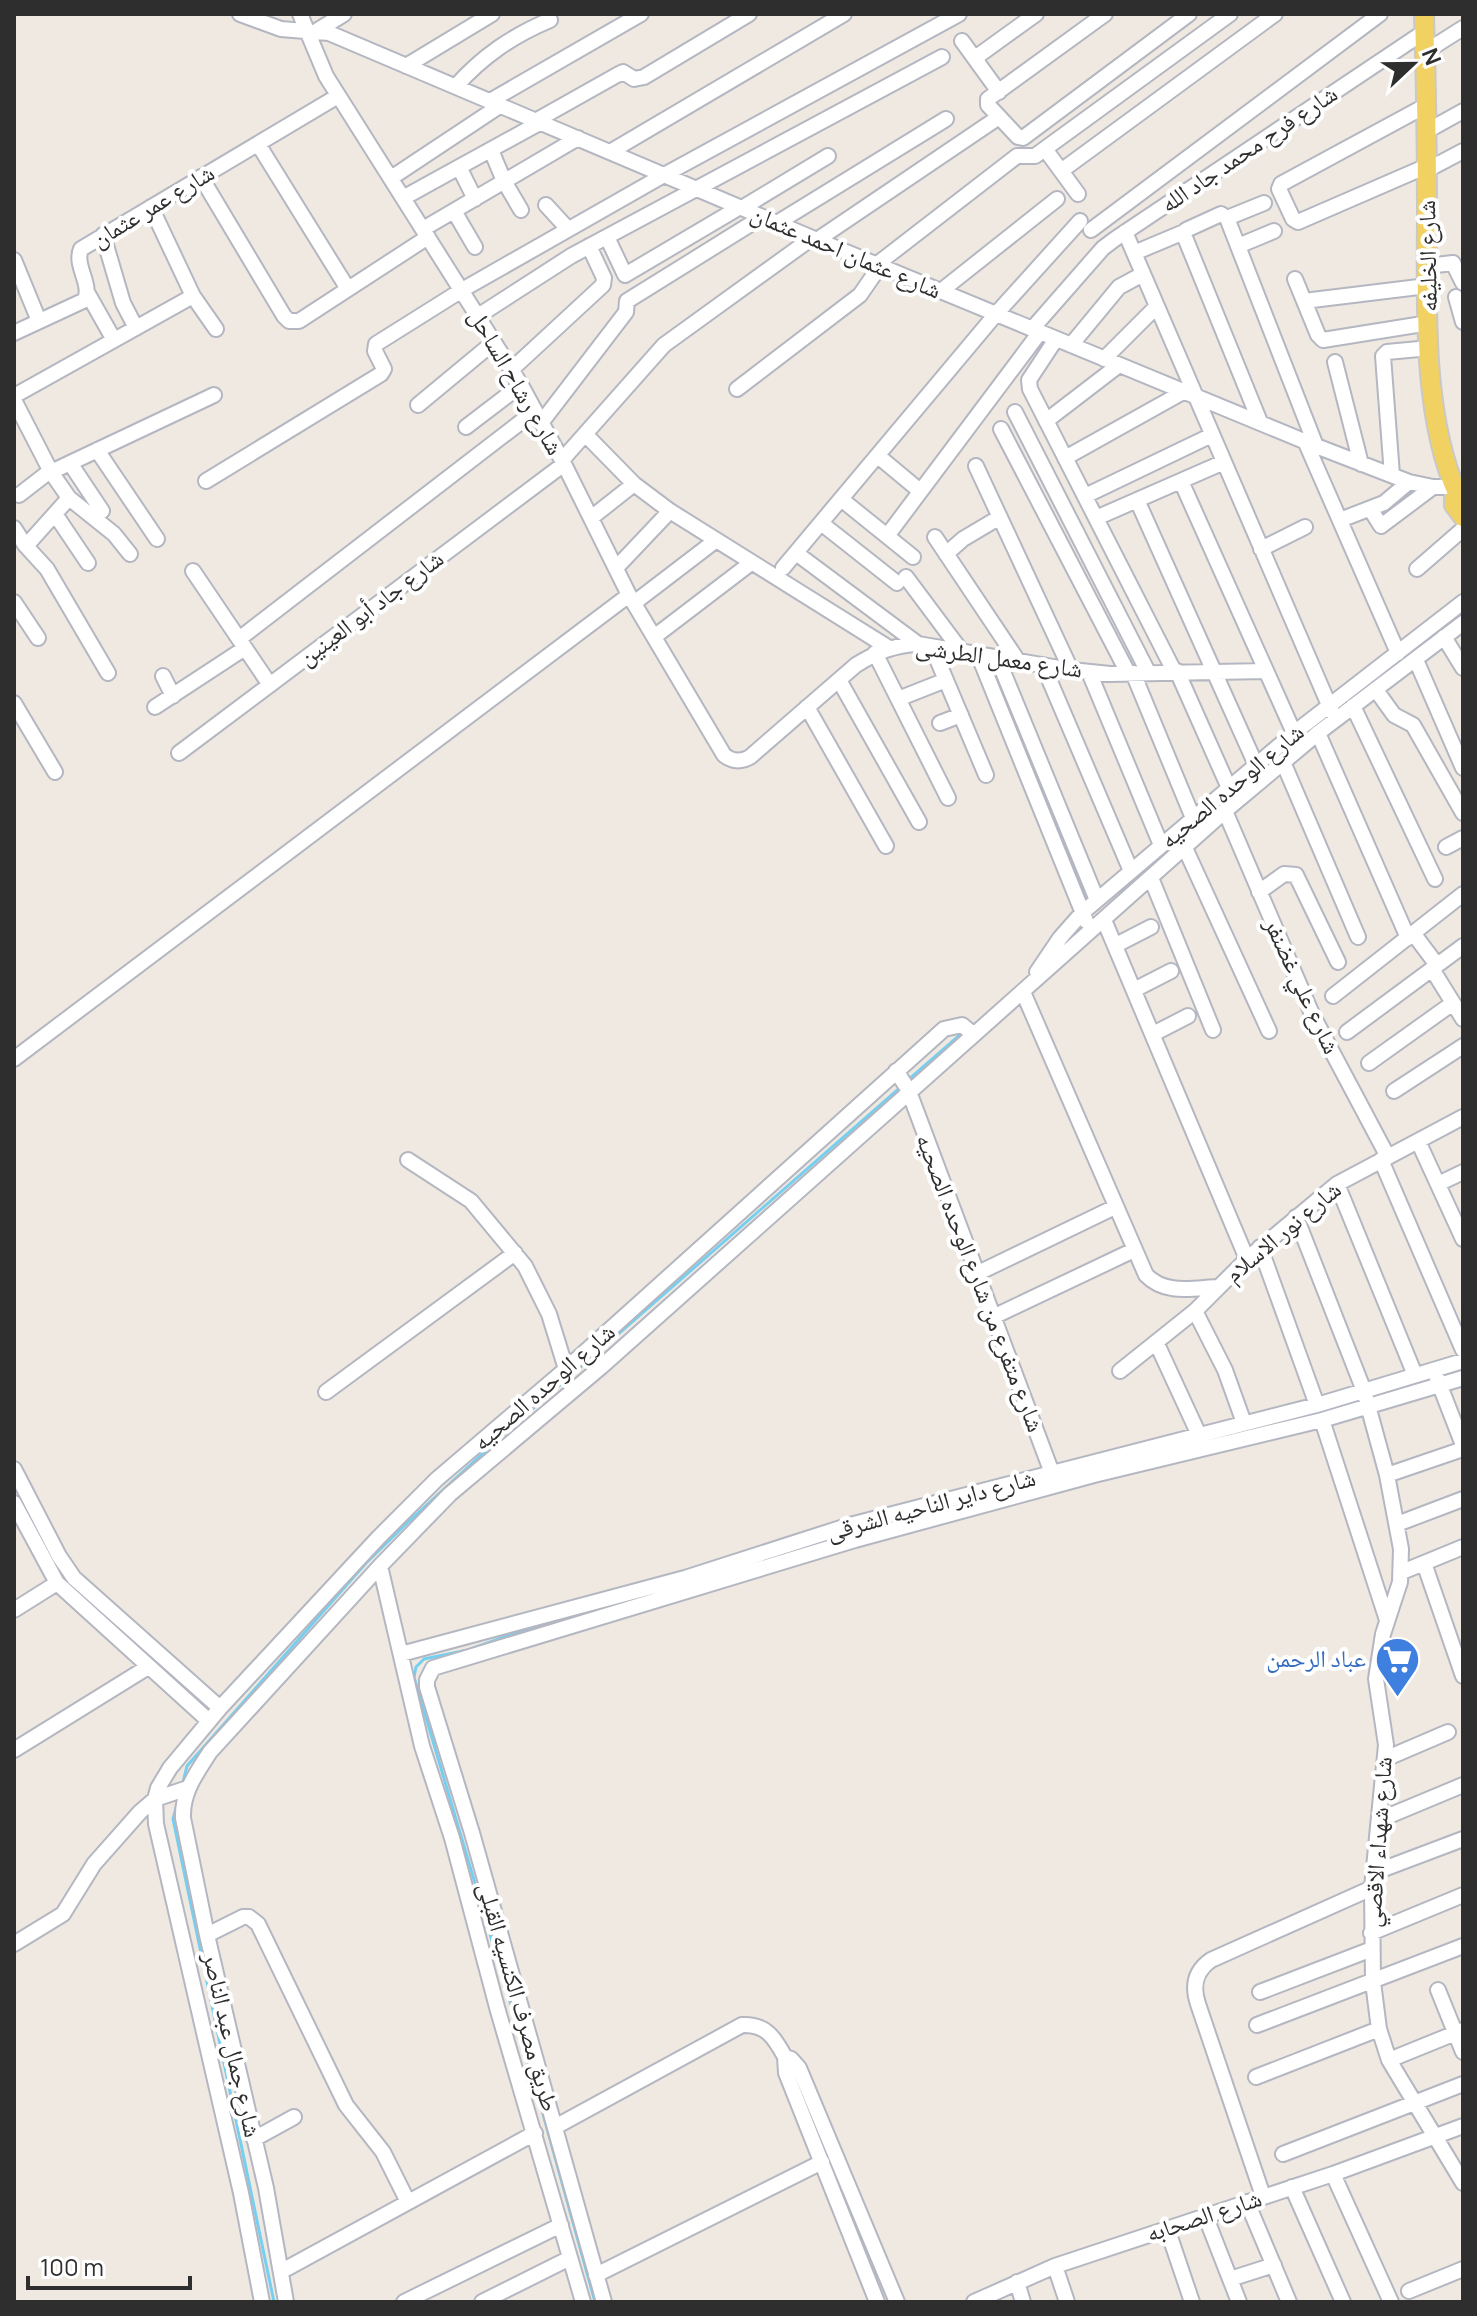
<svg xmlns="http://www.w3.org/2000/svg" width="1477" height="2316" font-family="Manrope,'Noto Naskh Arabic',sans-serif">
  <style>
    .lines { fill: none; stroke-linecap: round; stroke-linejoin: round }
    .stream { stroke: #75cff0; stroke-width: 3 }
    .minor-casing { stroke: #b4b7c1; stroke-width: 18 }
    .major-casing { stroke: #c9c9c9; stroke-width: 22 }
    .minor { stroke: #fff; stroke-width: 14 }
    .major { stroke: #f2d163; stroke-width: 18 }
    .labels { text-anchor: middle; stroke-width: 8; stroke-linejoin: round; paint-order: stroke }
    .street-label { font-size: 24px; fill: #2e2e2e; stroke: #fff }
    .shop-label { font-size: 24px; fill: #366cbe; stroke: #fff; text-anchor: end }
  </style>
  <rect width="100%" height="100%" fill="#efe9e1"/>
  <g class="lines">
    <path class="stream" d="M907,1081L961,1034
      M907,1519L950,1507
      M546,1622L468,1650L424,1659L416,1667L414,1677L540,2103L595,2302
      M182,1786L187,1766L366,1563L407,1523L505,1433L902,1086
      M178,1801L173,1819L274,2302"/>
    <defs>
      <path id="minor" d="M240,14L281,29L329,33L817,240L1316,446L1409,482L1433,487H1454
        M300,14L326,76L521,385L564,464L629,595L724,755C733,762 741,762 750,757L856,665C877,652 894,645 918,644L1071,670L1110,674L1266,671
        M1105,14L988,99V105L1018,137L1023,138L1189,14
        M318,30L344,14
        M962,41L999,92
        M1425,52L1463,28
        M975,58L1036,14
        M406,66L492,14
        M456,86C483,56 512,36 550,20
        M490,101L641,14
        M537,120L617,75L623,72L634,79L644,77L749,14
        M1427,131L1463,111
        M258,144L348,289
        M1045,149L1078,194
        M491,150L504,181L521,210
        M610,152L844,14
        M1427,166L1298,222L1293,219L1279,189L1281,184L1427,105
        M459,167L475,199
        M1427,170L1463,151
        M1061,171L1275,14
        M201,177L284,316L289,321H299L428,237
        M391,178L501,105
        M403,198L541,122
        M546,205L568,229
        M151,207L193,296L216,329
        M742,208L828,156
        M454,211L475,247
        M1227,218L1221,214L1186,230L1184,235L1260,422
        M1227,218L1316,446
        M1227,218L1264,203
        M777,223L946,119
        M423,229L578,138
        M1091,230L1380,14
        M1125,232L1332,712
        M103,235L123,303L136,328
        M607,237L625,275L740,207
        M817,240L999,117
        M1238,246L1274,231
        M1134,253L1184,232
        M14,260L39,321
        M876,265L1017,156H1035L1230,14
        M1427,266L1453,263L1463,283
        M1295,279L1318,335L1323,340L1429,323
        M941,291L1057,199
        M88,294L114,340
        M1456,297L1463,322
        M1304,301L1427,286
        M478,316L571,256L942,57
        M1032,329L1103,248L1115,239L1424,32
        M14,333L85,300C92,283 74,266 81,249L338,96
        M1056,339L1029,380L1030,389L1174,671
        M1071,345L1119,287L1143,274
        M1104,359L1157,306
        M1335,362L1361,464
        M511,370L603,285L604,278L589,246
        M737,389L860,295L880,266
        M14,396L193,296
        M14,400L51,472L69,498L114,534L130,554
        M418,405L494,342
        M1015,412L1148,672
        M1046,421L1119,365
        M541,423L626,312L627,301L762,217
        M466,427L521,385
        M1001,429L1128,673
        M585,434L634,484L670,511L889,648
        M1305,441L1398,653
        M97,450L157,539
        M878,456L920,491
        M1065,458L1185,391
        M562,460L664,345L812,238
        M70,463L102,511
        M976,466L1071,670
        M51,472L214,395
        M1392,475L1383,356L1387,352L1430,348
        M206,481L381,374L384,369L375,351L376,344L462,290L664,175L959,14
        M1181,481L1294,733
        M19,495L50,471
        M1085,496L1212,435
        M841,499L913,557
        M1137,500L1256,765
        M1371,510L1381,526L1433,487
        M55,514L88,563
        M591,518L634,484
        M1096,518L1224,462
        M1340,520L1384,503L1409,482
        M821,523L897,583
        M14,528L25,545L47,569L108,673
        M887,536L1040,332
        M935,537L1018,661
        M26,546L69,498
        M1261,549L1305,527
        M796,553L918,644
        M946,554L963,539L1000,517
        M616,568L670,511
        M783,568L996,314L1080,221
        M1417,569L1463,529
        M193,571L270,685
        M906,577L962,652
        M14,602L38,638
        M634,603L715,541
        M654,637L751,563
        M1444,637L1463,668
        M239,639L535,411
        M932,647L986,775
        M875,653L948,798
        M978,654L1086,921
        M997,657L1097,900
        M1416,660L1463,768
        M1043,665L1131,871
        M1177,671L1229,788
        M1089,672L1161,845
        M1133,673L1193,818
        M163,676L173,696
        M839,680L919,822
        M1376,690L1394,715L1413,725L1463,813
        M898,699L946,680
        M14,703L55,772
        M1353,706L1435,879
        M155,707L245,648
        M807,707L886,846
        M940,723L961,715
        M1318,733L1408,938
        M179,753L564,464
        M1283,762L1358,937
        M1225,811L1312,1014L1388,1157
        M1446,847L1463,838
        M1185,848L1269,1031
        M1151,878L1213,1030
        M1259,892L1284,874L1296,875L1338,962
        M1104,920L1247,1259
        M1413,933L1437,965
        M1116,945L1151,927
        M1432,969L1463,1019
        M1037,972L1060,938L1082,913L1294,733L1463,602
        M1134,990L1171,971
        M1023,992L1146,1275C1165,1295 1193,1288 1218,1287
        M1333,996L1463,894
        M1347,1032L1463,946
        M1153,1034L1188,1016
        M14,1059L629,595
        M1369,1063L1453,1003
        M896,1071L908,1089L1052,1473
        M1394,1091L1463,1046
        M1418,1141L1463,1239
        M408,1160L471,1201L525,1266L549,1314L566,1369
        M1381,1160L1463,1350
        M1337,1184L1415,1375
        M1438,1184L1463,1172
        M1296,1217L1364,1391L1387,1475L1401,1549L1400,1582L1383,1634L1376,1679L1386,1745L1372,1888L1373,1982L1379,2029L1389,2060L1463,2183
        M1260,1247L1317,1405
        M976,1274L1115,1207
        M1195,1311L1225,1370L1244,1423
        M993,1317L1134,1250
        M1157,1344L1199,1435
        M1120,1371L1195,1311L1247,1259L1337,1184L1463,1117
        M1437,1378L1463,1445
        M326,1392L515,1253
        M1322,1420L1387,1620
        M14,1469L59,1556L74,1578L220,1708
        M1387,1475L1463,1449
        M14,1503L57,1583L209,1721
        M1397,1524L1463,1499
        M1424,1563L1463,1676
        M380,1566L422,1746L452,1838L498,2011L583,2302
        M1402,1572L1463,1547
        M14,1610L57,1583
        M401,1654L685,1578L850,1525L1317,1405L1463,1361
        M14,1750L148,1667
        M1385,1759L1448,1732
        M1379,1820L1463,1785
        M1373,1873L1463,1839
        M1371,1933L1463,1895
        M207,1935L243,1917H249L258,1924L346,2105L383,2152L408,2202
        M14,1944L63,1914L94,1864L140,1812L155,1799L188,1788
        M1438,1990L1463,2052
        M1260,1992L1372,1949
        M1257,2025L1463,1946
        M785,2057L786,2073L877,2302
        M1389,2060L1463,2030
        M1256,2077L1379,2029
        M555,2127L742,2025C766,2024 774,2037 785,2057L791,2059L799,2068L897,2302
        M254,2139L294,2117
        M1283,2154L1463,2084
        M1333,2174L1391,2302
        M1292,2187L1343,2302
        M1263,2196L1198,2004C1192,1986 1195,1971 1211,1960L1372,1888
        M1247,2202L1289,2302
        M1205,2215L1239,2302
        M1167,2228L1192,2302
        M1055,2266L1067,2302
        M282,2271L535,2133
        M596,2275L822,2162
        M1230,2279L1274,2265
        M1017,2282L1023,2302
        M1409,2291L1463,2269
        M262,2302L241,2193L156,1824L155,1799L158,1788L170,1768L220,1708L379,1537L437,1479L566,1369L944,1029L962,1025L973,1034
        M286,2302L266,2188L207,1935L183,1818C182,1792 196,1774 210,1752L380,1566L450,1494L601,1367L1225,811L1318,733L1463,623
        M404,2302L561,2225
        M482,2302L570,2258
        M604,2302L472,1833L427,1687V1680L433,1668L855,1540L1094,1475L1322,1420L1463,1378
        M974,2302L1055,2266L1333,2174L1463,2126"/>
      <path id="major" d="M1424,14C1426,80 1427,145 1427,210C1427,298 1421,415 1458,495L1454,499V505L1463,517"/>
    </defs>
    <use href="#minor" class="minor-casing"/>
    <use href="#major" class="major-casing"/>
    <use href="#minor" class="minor"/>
    <use href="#major" class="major"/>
  </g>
  <defs>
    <symbol id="supermarket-pin" viewBox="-11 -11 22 30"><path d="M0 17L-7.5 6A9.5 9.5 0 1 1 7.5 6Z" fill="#3f7fe0" stroke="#fff"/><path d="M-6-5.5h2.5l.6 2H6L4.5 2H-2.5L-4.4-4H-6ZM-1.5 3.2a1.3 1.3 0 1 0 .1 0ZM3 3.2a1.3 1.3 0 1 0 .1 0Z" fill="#fff"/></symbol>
  </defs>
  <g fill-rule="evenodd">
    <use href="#supermarket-pin" x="1372" y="1634" width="51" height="69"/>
  </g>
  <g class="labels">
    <g class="street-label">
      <text transform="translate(1249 149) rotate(-34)" y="8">شارع فرح محمد جاد الله</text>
      <text transform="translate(153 206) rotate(-31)" y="8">شارع عمر عثمان</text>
      <text transform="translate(846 252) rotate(23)" y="8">شارع عثمان احمد عثمان</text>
      <text transform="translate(1428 256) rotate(-91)" y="8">شارع الخليفه</text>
      <text transform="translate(516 382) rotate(60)" y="8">شارع رشاح الساحل</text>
      <text transform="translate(371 608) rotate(-37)" y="8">شارع جاد أبو العينين</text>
      <text transform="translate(999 658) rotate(8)" y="8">شارع معمل الطرشى</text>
      <text transform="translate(1232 786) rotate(-40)" y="8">شارع الوحده الصحيه</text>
      <text transform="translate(1302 986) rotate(65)" y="8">شارع علي غضنفر</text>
      <text transform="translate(1283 1232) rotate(-40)" y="8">شارع نور الاسلام</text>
      <text transform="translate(980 1283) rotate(69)" y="8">شارع متفرع من شارع الوحده الصحيه</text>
      <text transform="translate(544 1387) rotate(-41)" y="8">شارع الوحده الصحيه</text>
      <text transform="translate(931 1505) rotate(-15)" y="8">شارع داير الناحيه الشرقى</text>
      <text transform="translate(1378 1842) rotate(-86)" y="8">شارع شهداء الاقصي</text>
      <text transform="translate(518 1997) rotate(74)" y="8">طريق مصرف الكنسيه القبلى</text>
      <text transform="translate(232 2045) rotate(77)" y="8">شارع جمال عبد الناصر</text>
      <text transform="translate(1204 2216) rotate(-18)" y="8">شارع الصحابه</text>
    </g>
    <g class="shop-label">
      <text x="1366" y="1667">عباد الرحمن</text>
    </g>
  </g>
  <rect width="1477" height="2316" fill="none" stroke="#2e2e2e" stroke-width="32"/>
  <g transform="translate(1413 64) rotate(68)" stroke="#ffffff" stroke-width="6" paint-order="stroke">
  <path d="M0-6L14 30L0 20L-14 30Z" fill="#2e2e2e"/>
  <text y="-12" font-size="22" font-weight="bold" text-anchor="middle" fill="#2e2e2e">N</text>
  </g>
  <path d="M28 2276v12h162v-12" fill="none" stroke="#2e2e2e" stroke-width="4"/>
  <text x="40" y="2276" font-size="24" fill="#2e2e2e" stroke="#ffffff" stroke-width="6" paint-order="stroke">100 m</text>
</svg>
